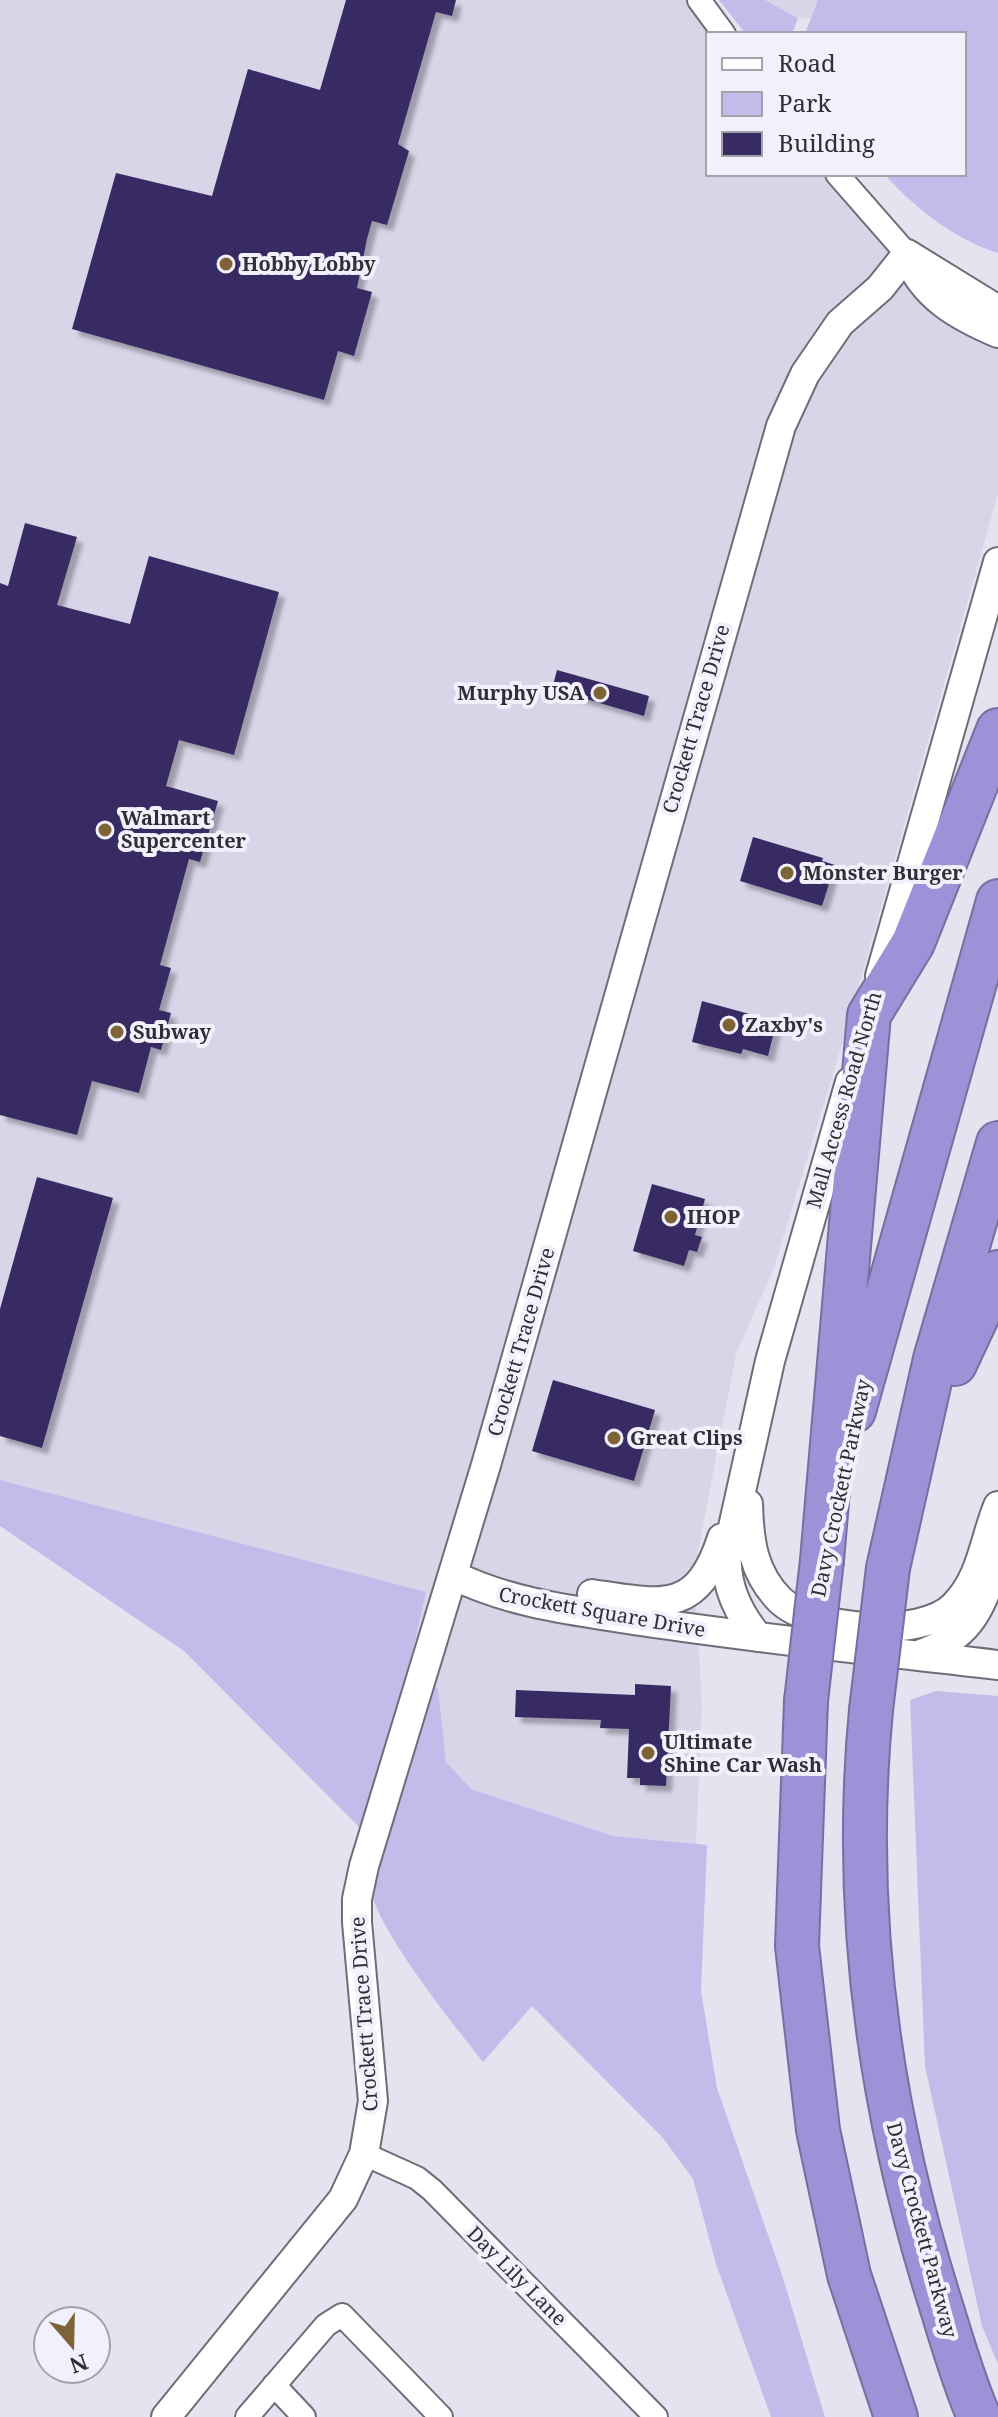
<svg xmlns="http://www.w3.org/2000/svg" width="998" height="2417" font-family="'Noto Serif',serif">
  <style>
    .built { fill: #d7d5e8 }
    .green { fill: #c2bceb }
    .building { fill: #382b63; filter: url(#shadow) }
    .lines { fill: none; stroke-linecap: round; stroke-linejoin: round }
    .minor-casing { stroke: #6f6d78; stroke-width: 26 }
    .tertiary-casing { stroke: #6f6d78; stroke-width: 32 }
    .motorway-casing { stroke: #776f9f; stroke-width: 46 }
    .minor { stroke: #fff; stroke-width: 22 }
    .tertiary { stroke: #fff; stroke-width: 28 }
    .motorway { stroke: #9d91d8; stroke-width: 42 }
    .motorway-bridge-casing { stroke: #776f9f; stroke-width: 46; stroke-linecap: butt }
    .motorway-bridge { stroke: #9d91d8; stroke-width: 42 }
    .poi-dot { fill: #7d6335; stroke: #f1f0fc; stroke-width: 3 }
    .labels { text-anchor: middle; stroke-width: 8; stroke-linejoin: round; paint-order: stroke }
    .poi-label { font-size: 20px; font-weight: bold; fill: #302f34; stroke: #f1f0fc; text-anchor: start }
    .street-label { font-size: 20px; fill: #302f34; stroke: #f1f0fc }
  </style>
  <defs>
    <filter id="shadow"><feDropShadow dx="6" dy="6" stdDeviation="2" flood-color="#0004"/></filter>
  </defs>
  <rect width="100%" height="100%" fill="#e4e3ef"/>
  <path class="built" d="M0,0H702L727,34H708V174H837L907,254L998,310V494L843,1041L774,1268L736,1354L694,1572L702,1704L696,1844L613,1836L471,1789L445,1762L409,1663L426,1592L0,1480Z
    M765,0H853L836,19L798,18Z"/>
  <path class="green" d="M719,0H765L798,18L792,34H746Z
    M818,0H998V253C955,240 914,207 884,174H964V34H805Z
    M0,1480L426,1592L410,1663L426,1665L438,1690L446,1762L471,1789L613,1836L707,1845L701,1991L717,2088L783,2278L825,2417H771L716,2264L693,2179L663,2138L532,2006L483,2062C459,2031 364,1915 370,1879C371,1870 379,1859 383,1851L184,1651L0,1526Z
    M936,1691L998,1696V2364L982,2326L925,2066L910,1700Z"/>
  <path class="building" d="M346,0H456L452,16L436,12L398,144L409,151L387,225L372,221L367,239L357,288L372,292L354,356L338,351L324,400L72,329L116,173L212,196L248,69L320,90Z
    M25,523L77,537L57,605L130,624L149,556L279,592L234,755L179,740L166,786L218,801L200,862L189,859L160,965L171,968L159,1010L171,1013L161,1050L151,1047L139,1093L92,1081L77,1135L0,1115V583L8,586Z
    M557,670L649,696L644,716L552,689Z
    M753,837L823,858L822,861L835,865L822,906L740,881Z
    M702,1001L753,1015L751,1022L775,1028L768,1056L743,1049L741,1054L692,1042Z
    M37,1177L113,1198L42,1448L0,1436V1309Z
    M652,1184L705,1199L695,1235L702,1237L697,1252L689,1250L684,1266L633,1251Z
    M553,1380L655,1410L634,1481L532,1451Z
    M635,1684L671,1686L666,1786L640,1785V1778H627L629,1729L600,1728L601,1720L515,1717L516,1690L635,1695Z"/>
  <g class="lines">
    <defs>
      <path id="minor" d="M699,0L724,34
        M837,174L907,254
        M364,2154L417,2178L432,2190L656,2417
        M274,2385L304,2417
        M247,2417L326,2325L342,2315L441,2417"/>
      <path id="tertiary" d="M907,254C922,296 958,316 998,333
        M907,254L998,310
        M880,976L998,562
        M748,1504C749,1541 753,1573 780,1600C812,1631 922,1639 954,1606C982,1578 984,1540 998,1506
        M453,1575C511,1604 578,1611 641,1621C760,1639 879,1651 998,1665
        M592,1594C660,1604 697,1616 722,1538
        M758,1637C738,1613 725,1585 727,1554L770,1361L850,1082
        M918,1655C968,1638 980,1612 995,1564
        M166,2417L343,2199L364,2154L373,2101L357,1922V1899L364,1866L486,1465L781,426L805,374L840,323L880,288L907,254"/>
      <path id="motorway" d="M955,1364L998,1272
        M854,1411L998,901
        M822,1560L869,1015L913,943L998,730
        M888,1568L935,1359L998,1143
        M806,1701L797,1946L818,2130L849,2275L896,2417
        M871,1710C852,1908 879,2107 938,2296C951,2337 962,2378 979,2417"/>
    </defs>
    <use href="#minor" class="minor-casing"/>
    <use href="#tertiary" class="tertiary-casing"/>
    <use href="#motorway" class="motorway-casing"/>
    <use href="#minor" class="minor"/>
    <use href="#tertiary" class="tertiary"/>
    <use href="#motorway" class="motorway"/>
    <defs>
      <path id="motorway-bridge" d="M806,1701L822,1560
        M871,1710L888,1568"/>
    </defs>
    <use href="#motorway-bridge" class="motorway-bridge-casing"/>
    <use href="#motorway-bridge" class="motorway-bridge"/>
  </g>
  <g class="poi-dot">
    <circle cx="226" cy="264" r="8"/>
    <circle cx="600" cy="693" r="8"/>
    <circle cx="105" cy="830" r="8"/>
    <circle cx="787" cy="873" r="8"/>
    <circle cx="729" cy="1025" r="8"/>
    <circle cx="117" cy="1032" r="8"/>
    <circle cx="671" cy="1217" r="8"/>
    <circle cx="614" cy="1438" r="8"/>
    <circle cx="648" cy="1753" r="8"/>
  </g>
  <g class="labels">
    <g class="poi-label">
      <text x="242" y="271">Hobby Lobby</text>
      <text x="584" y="700" text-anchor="end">Murphy USA</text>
      <text x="121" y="825">Walmart<tspan x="121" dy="23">Supercenter</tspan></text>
      <text x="803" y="880">Monster Burger</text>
      <text x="745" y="1032">Zaxby's</text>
      <text x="133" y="1039">Subway</text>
      <text x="687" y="1224">IHOP</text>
      <text x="630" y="1445">Great Clips</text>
      <text x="664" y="1749">Ultimate<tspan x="664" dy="23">Shine Car Wash</tspan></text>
    </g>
    <g class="street-label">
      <text transform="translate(696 719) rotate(-74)" y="7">Crockett Trace Drive</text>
      <text transform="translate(844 1100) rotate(-74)" y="7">Mall Access Road North</text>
      <text transform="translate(521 1342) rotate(-74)" y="7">Crockett Trace Drive</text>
      <text transform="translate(841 1488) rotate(-78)" y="7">Davy Crockett Parkway</text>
      <text transform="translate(602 1612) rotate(10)" y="7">Crockett Square Drive</text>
      <text transform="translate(364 2014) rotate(-94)" y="7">Crockett Trace Drive</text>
      <text transform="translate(922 2230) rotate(75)" y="7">Davy Crockett Parkway</text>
      <text transform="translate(517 2276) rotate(45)" y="7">Day Lily Lane</text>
    </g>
  </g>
  <rect x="706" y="32" width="260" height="144" fill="#f1f0fc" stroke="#a4a3ac" stroke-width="2"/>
  <rect x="722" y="58" width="40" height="12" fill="#ffffff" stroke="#a4a3ac" stroke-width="2"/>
  <text x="778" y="72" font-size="24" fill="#302f34">Road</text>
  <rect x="722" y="92" width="40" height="24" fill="#c2bceb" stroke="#a4a3ac" stroke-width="2"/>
  <text x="778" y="112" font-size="24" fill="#302f34">Park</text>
  <rect x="722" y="132" width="40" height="24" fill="#382b63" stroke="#a4a3ac" stroke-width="2"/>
  <text x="778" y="152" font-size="24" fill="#302f34">Building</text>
  <g transform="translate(72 2345) rotate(160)"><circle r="38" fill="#f1f0fc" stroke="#a4a3ac" stroke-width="2"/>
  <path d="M0-6L14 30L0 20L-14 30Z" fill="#7d6335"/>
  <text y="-12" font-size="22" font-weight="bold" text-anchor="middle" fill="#302f34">N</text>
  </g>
</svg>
